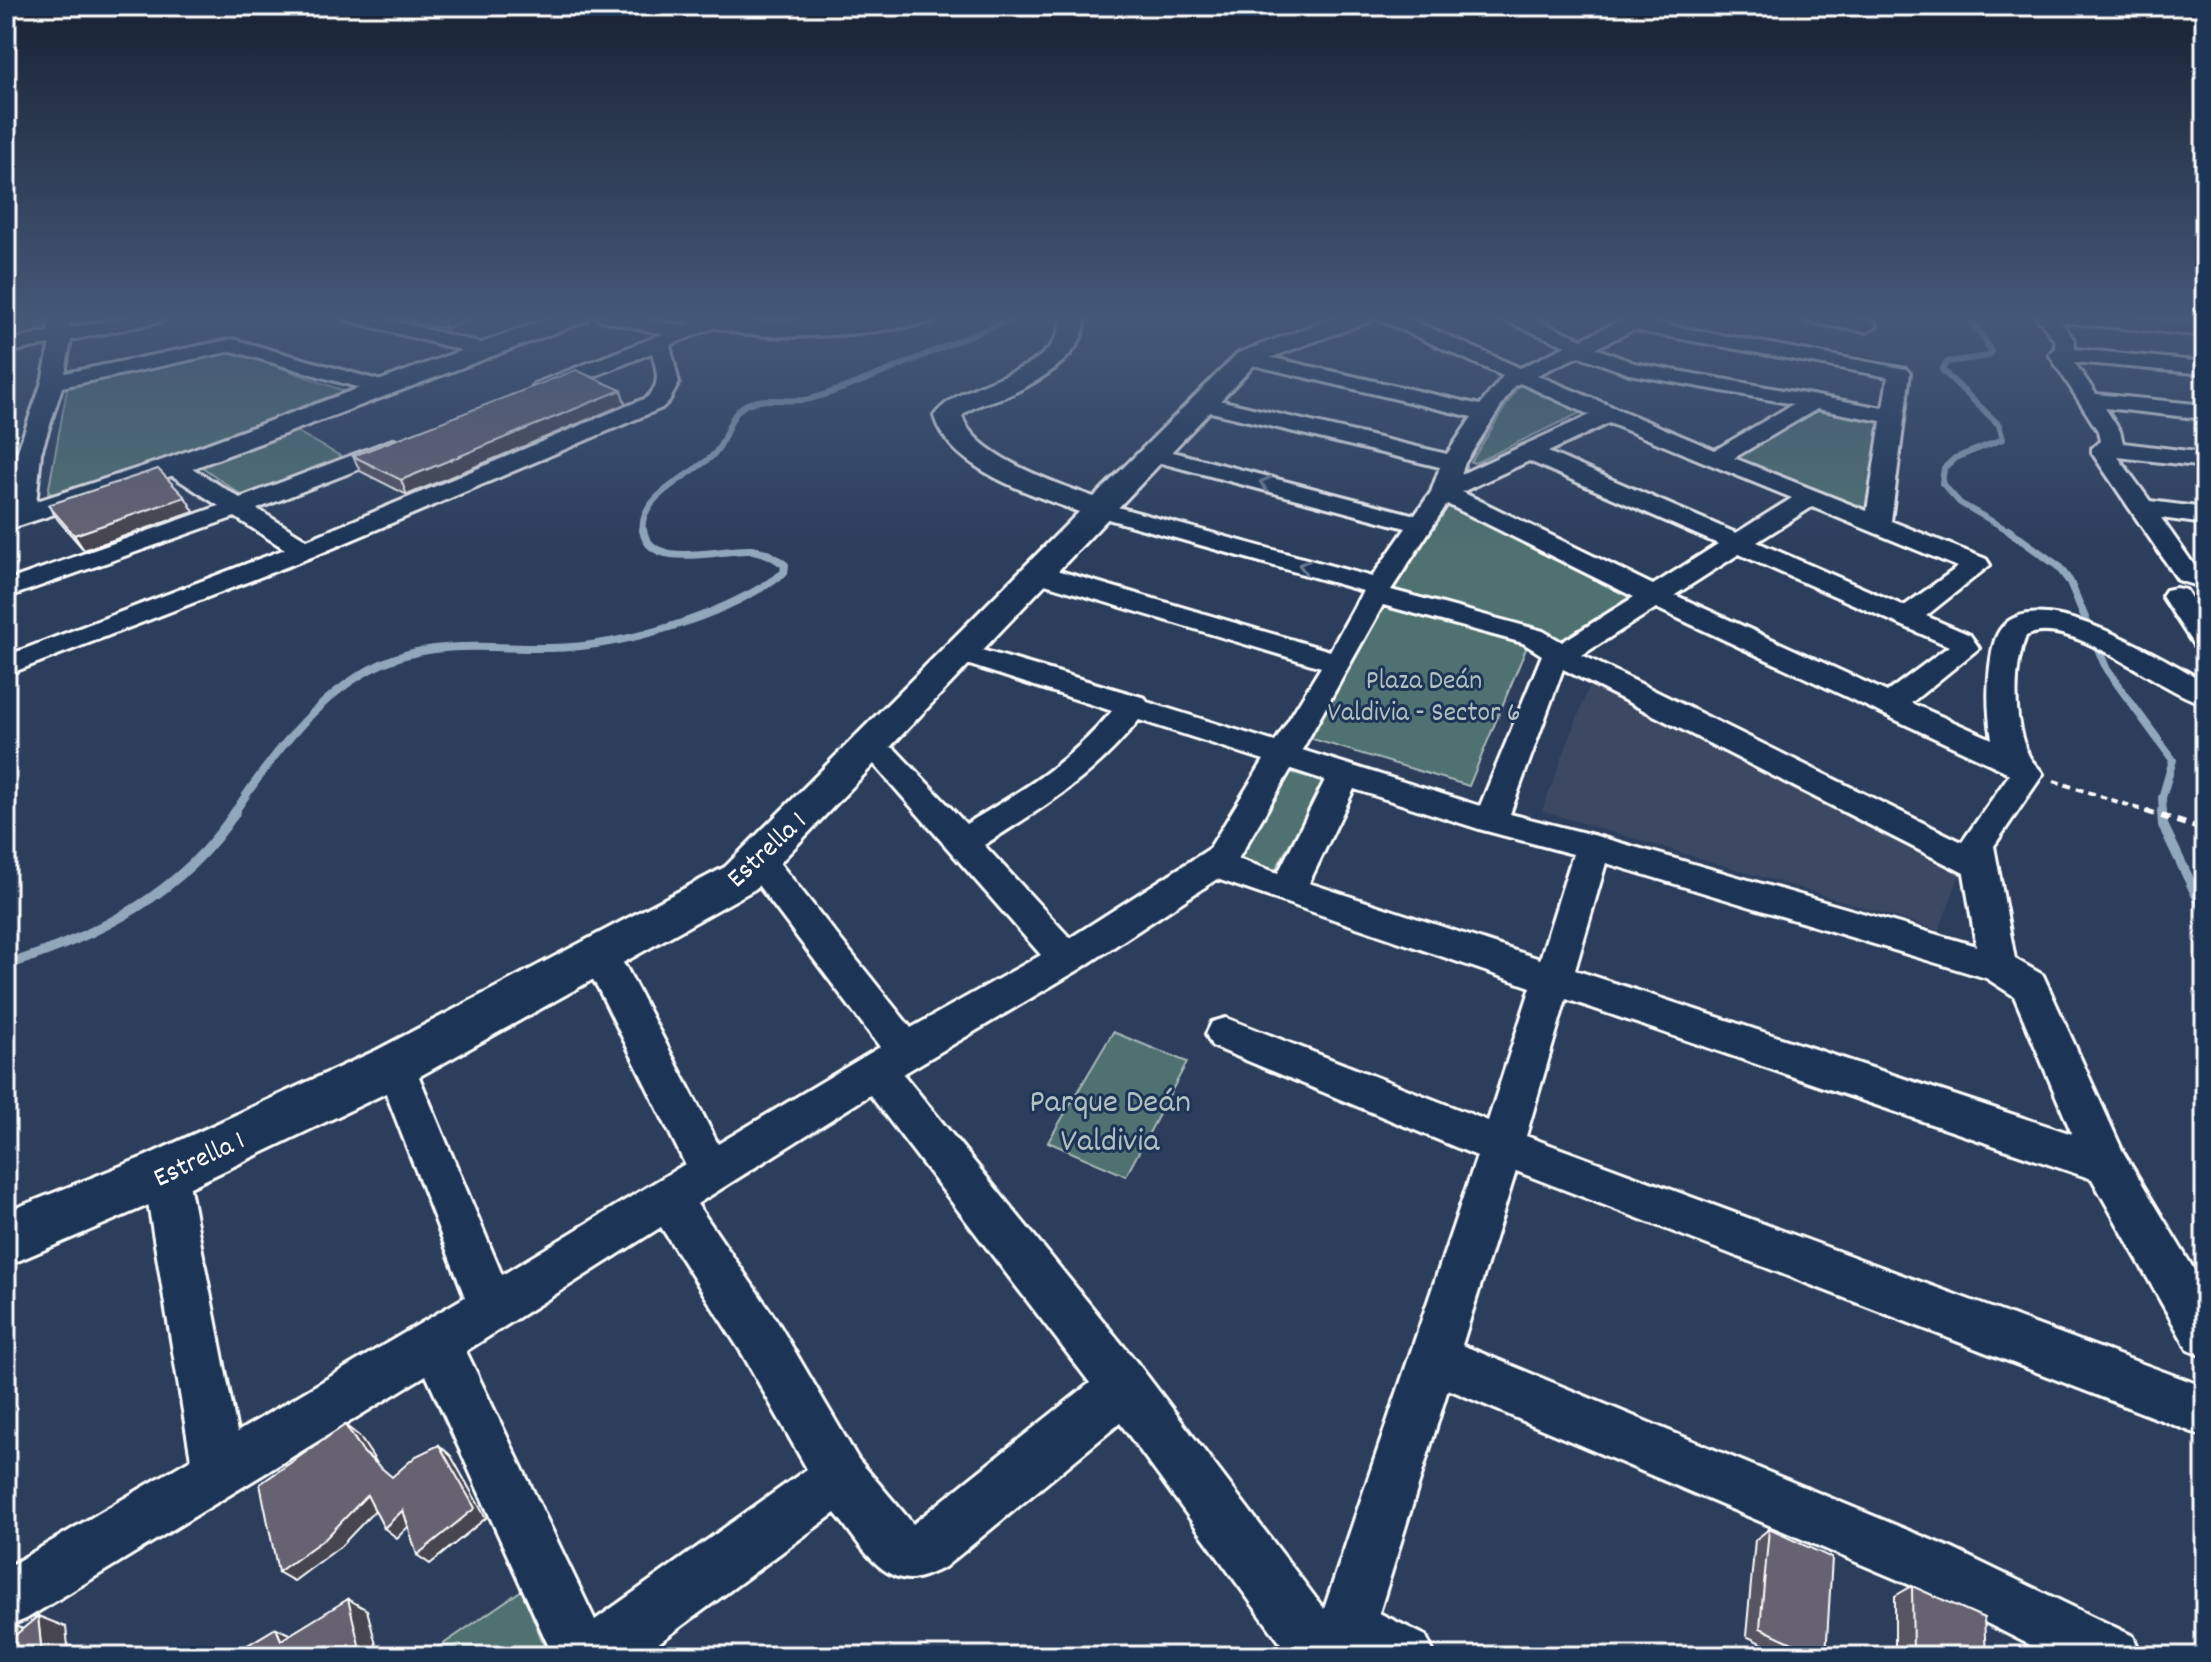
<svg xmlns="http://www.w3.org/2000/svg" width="2211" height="1662" font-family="Dekko,sans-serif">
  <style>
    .built { fill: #3d4963 }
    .green { fill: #507171; stroke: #a8b8b8; stroke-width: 2 }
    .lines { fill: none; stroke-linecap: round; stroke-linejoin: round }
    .stream-far2 { stroke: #91a7bc; stroke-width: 6 }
    .stream-far1 { stroke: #91a7bc; stroke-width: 8 }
    .stream { stroke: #91a7bc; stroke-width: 10 }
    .minor-casing { stroke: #fff; stroke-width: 6 }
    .tertiary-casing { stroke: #fff; stroke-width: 6 }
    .secondary-casing { stroke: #fff; stroke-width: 6 }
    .path-far1 { stroke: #fff; stroke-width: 4; stroke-dasharray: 7 5; stroke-linecap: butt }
    .path { stroke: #fff; stroke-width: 6; stroke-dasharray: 9 7; stroke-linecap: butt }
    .minor { fill: #1d3557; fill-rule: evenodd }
    .tertiary { fill: #1d3557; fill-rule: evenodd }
    .secondary { fill: #1d3557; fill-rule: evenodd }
    .wall { fill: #585462; stroke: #fff; stroke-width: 2 }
    .shaded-wall { fill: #474550; stroke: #fff; stroke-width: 2 }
    .building { fill: #666272; stroke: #fff; stroke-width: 2 }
    .oneway { stroke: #6c7c92 }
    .labels { text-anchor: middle; stroke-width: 6; stroke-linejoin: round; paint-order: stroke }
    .park-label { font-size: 28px; fill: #b0bfbf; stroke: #1d3557 }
    .street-label { font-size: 28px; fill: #fff; stroke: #1d3557 }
    .near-park-label { font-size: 34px; fill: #b0bfbf; stroke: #1d3557 }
  </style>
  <rect width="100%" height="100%" fill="#2c3e5c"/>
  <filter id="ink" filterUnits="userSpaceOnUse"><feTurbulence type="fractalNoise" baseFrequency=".0125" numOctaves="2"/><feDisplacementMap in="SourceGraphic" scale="16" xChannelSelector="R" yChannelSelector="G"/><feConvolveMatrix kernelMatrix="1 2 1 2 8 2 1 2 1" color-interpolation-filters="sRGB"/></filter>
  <g filter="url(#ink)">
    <path class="built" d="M1590,684L1953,861L1961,872L1939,930L1542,811Z"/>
    <path class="green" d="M6,316H54L49,335L6,342Z
      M235,351L350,393L66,496L48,493L68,384Z
      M1519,385L1584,411L1475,463L1471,462Z
      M1821,407L1882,419L1868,512L1729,459Z
      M296,431L344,458L244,497L201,466Z
      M1450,503L1634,594L1558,642L1531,629L1393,590Z
      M1385,605L1528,644L1469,786L1309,738Z
      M1291,772L1324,782L1272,876L1237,863Z
      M1113,1032L1187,1062L1126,1176L1048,1142Z
      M522,1590L548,1656H426Z"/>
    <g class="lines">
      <path class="stream-far2" d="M1965,316L1981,333L1991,352L1989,356L1947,362L1942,370L1999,425L2003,439L1955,458L1944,468L1942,483L1960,503L2011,532
        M643,532C637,498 689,476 710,458C728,444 726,414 747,404C768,395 792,405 814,398C885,376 950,341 1020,316"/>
      <path class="stream-far1" d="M2008,530L2058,566L2070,582L2107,670L2173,760L2162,798L2163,813
        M234,813C273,754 325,684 393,659C443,640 498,649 550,648C624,647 723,616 784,573L785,565C774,557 765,551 751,550C721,548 650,572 643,530"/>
      <path class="stream" d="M2162,811L2163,825L2205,913
        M6,965C98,936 182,894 236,811"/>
      <defs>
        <path id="minor" d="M51,316H71L69,328L131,316H169L159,322L71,340L65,373L233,339L392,384L395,389L384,395L232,351L62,387L41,453L35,516L31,521H13L9,516L17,453L42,382L50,344L6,353V341L48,332Z
          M343,316H375L495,347L498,351L488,357L346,320Z
          M597,316H634L683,326L709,316H736L733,320L670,345L679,383L669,401L662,408L314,556L6,675V656L285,549L235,517L6,598V581L219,506L165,471L161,466L165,461H181L240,498L392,440H408L412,445L408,450L257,509L307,540L646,398C662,385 657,370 652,353L550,394L542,395L531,389L534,384L663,334L600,320Z
          M1377,316H1403L1520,368L1566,346L1503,320L1500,316H1527L1582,339L1629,316H1650L1646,321L1906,369L1910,373L1891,521L1986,559L1990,565L1926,616L1970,635L1979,648L1911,703L1992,739C1988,715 1987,691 1990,666C1992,653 1993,637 2003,626C2042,584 2166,660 2205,682V704C2160,693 2071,613 2026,636C2013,668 2013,723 2028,754C2031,762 2039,767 2043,774L1994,846L2015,959L2043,975L2123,1152L2205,1288V1357L2188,1350L2092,1179L1566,999L1526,1136L2205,1387V1437L1516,1171L1462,1345L1953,1549L2133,1636L2142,1656H2052L1915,1587L1448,1389L1379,1613L1426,1636L1435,1656H1290L1120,1423L945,1567C934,1572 921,1579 909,1579C876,1578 854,1535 835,1513L641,1656H553L426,1375L26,1619L6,1627V1568L191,1459L143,1173L150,1159L165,1153L180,1159L187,1173L237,1432L465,1297L375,1065L381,1053L395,1048L409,1053L502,1275L685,1164L598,988L578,955L584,945C610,936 613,949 627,969L718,1144L880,1047L746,869L741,860L746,851L758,847L770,851L911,1028L1041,955L873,763L857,753L852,746L857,739L868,736L895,749L966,824C1023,790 1069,763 1112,711L951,659L947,653L951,647L961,644L1145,698L1147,702L1275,742L1321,667L1028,579L1024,573L1028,567H1046L1330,651L1363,591L1090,514L1087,509L1090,504L1099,502L1372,577L1406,528L1146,459L1142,454L1146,449L1154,447L1415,515L1431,492L1440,467L1194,408L1191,403L1202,396L1447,454L1472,417L1240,362L1237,358L1247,352L1480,405L1503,376L1380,320ZM1633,330L1888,377L1883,408L1634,363L1596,348ZM1579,356L1629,374L1793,404L1715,450L1537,375ZM1520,383L1590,415L1461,474L1465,463L1514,386ZM1817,409L1881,421L1867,511L1734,458ZM1609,423L1792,498L1736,533L1548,452ZM1529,461L1718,544L1653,585L1462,492ZM1447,504L1634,597L1562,642L1543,631L1391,590ZM1812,507L1958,567L1904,606L1757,542ZM1739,554L1949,646L1887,692L1675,595ZM1383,605L1523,643L1542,655L1480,806L1302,750ZM1656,608L2003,770L2009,775L1962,842L1582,655ZM1563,669L1964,873L1976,946L1593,835L1510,814ZM1139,720L1264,760L1209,849L1070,938L984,845C1047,805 1091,779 1139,720ZM1291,769L1325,780L1278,873L1238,859ZM1354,789L1479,829L1573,854L1540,959L1309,883ZM1606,863L1986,978L2014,996L2072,1134L1575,970ZM1217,879L1531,987L1488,1121L1226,1018L1212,1022L1206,1034L1212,1046L1477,1156L1324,1609L1142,1369L903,1074L1080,969ZM870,1095L1090,1383L913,1524L858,1459L777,1321L697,1204ZM661,1227L743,1355L807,1469L595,1620L466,1351Z
          M1797,316H1841L1874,322L1877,326L1867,332L1807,322Z
          M2036,316H2117L2205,324V336L2061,322L2075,341V349L2205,362V374L2074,362L2096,394L2205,405V419L2105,408L2120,431L2123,443L2205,453V467L2118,457L2150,501L2205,508V524L2161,518L2196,568L2205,571V588L2178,580L2092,453V448L2100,441L2098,431L2049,354L2055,348V341Z
          M2176,588L2186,590L2205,619V650L2195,647L2162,596L2166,590Z"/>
        <path id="tertiary" d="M555,316H589L586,321L183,472L6,530V511L163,460Z
          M871,316H938L935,321C891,332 781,343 739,332L736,327L739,322Z
          M1061,316H1085C1087,355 1038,382 1007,396C991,402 974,404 962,416C974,456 1058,484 1094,497L1238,353L1339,316H1373L1370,321L1256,363L755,889L413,1080L184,1190L6,1266V1212L146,1156L377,1050L725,867L1079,512C1033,495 949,469 934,416C961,376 1062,377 1061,316Z"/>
        <path id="secondary" d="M682,316H731L757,322L761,327L757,332L748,335L686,321Z"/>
      </defs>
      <use href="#minor" class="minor-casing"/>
      <use href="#tertiary" class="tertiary-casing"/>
      <use href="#secondary" class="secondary-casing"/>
      <path class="path-far1" d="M2054,781L2152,813"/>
      <path class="path" d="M2146,811L2205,830"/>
      <use href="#minor" class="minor"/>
      <use href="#tertiary" class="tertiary"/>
      <use href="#secondary" class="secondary"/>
    </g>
    <path class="wall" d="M391,316H475L446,329Z
      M621,390L625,404L407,495L360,471L353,456Z
      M185,497L194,512L84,550L58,520L48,505Z
      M1769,1529L1826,1656H1787L1746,1636L1755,1540Z
      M1912,1586L1986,1656H1895V1596Z"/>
    <path class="shaded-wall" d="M456,316H475L446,329L443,322Z
      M621,390L625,404L407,495L401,480Z
      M185,497L194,512L84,550L74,535Z
      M345,1425L359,1436L377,1463L364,1453Z
      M439,1445L451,1456L486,1518L430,1564L417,1555Z
      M367,1495L380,1505L341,1546L294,1581L278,1572Z
      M403,1510L416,1519L397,1538L384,1528Z
      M348,1599L367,1610L379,1656H355Z
      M38,1616L66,1627L69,1656H42Z
      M6,1623L32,1632L6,1649Z
      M276,1628L298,1638L281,1640Z
      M328,1646L349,1656H318Z"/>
    <path class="building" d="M419,316H456L443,322Z
      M576,370L621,390L401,480L353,456Z
      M158,469L185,497L74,535L48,505Z
      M345,1425L364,1453L392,1477L416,1456L439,1445L475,1508L417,1555L403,1510L384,1528L367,1495L327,1537L278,1572L260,1484Z
      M1769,1529L1832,1558L1826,1656H1820L1760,1628Z
      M1912,1586L1984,1618L1986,1656H1913Z
      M348,1599L361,1653L355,1656H332L328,1646L318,1656H229L276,1628L281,1640Z
      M38,1616L42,1656H6V1643Z"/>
    <defs><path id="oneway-chevron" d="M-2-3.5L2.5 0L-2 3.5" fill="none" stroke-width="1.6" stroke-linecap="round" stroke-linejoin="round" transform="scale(2)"/></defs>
    <g class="oneway">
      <use href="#oneway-chevron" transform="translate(1265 483) rotate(-165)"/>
      <use href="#oneway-chevron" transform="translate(1304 566) rotate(-164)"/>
    </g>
  </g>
  <linearGradient id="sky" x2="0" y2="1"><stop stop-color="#182233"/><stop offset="0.58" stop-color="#455878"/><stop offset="1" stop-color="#455878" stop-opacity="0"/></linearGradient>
  <rect width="2211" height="548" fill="url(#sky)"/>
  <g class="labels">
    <g class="park-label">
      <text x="1424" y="688">Plaza Deán<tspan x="1424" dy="32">Valdivia - Sector 6</tspan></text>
    </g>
    <g class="street-label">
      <text transform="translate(765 848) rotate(-43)" y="10">Estrella 1</text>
      <text transform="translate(198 1157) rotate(-25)" y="10">Estrella 1</text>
    </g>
    <g class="near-park-label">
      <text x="1110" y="1111">Parque Deán<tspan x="1110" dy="39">Valdivia</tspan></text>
    </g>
  </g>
  <rect width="2211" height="1662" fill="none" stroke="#1d3557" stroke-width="32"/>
  <rect x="16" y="16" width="2179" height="1630" fill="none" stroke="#fff" stroke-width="3" filter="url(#ink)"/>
</svg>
